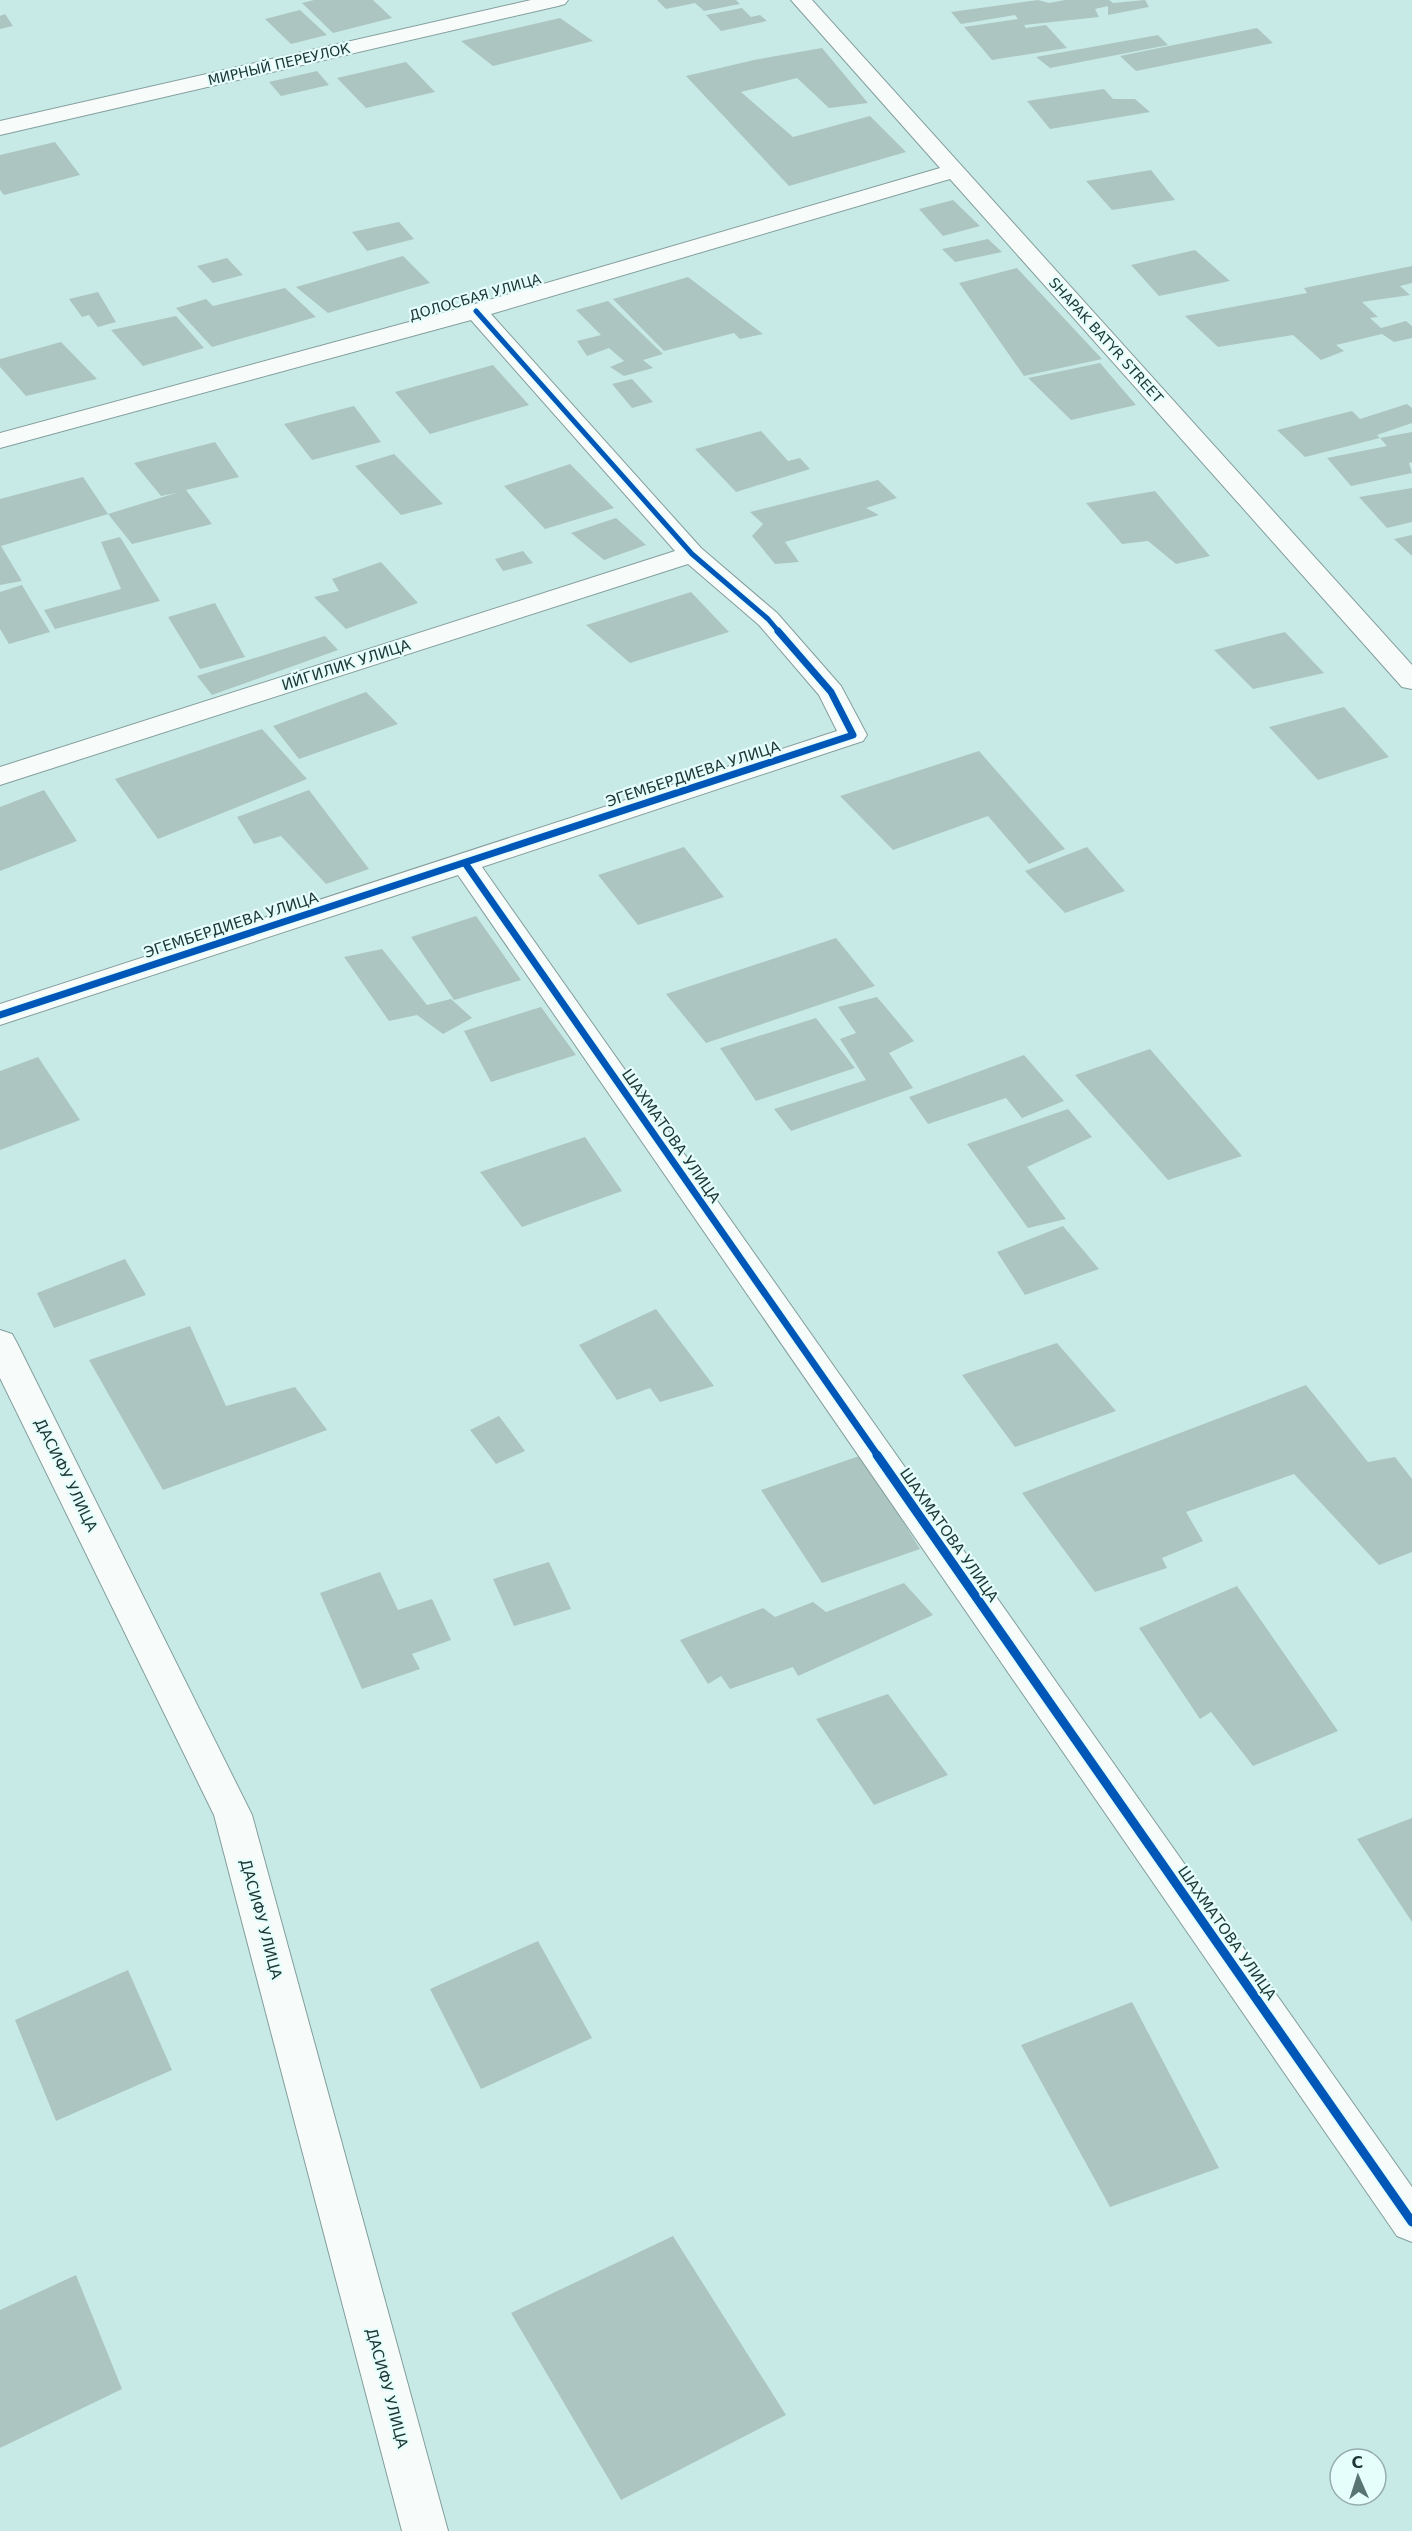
<svg xmlns="http://www.w3.org/2000/svg" width="1412" height="2531" font-family="'DejaVu Sans',sans-serif">
  <style>
    .building { fill: #acc5c0 }
    .lines { fill: none; stroke-linecap: round; stroke-linejoin: round }
    .minor-casing { stroke: #839e9c; stroke-width: 2 }
    .minor { fill: #f7fcfb; fill-rule: evenodd }
    .cycleway-far2-casing { stroke: #e5fefc; stroke-width: 8 }
    .cycleway-far1-casing { stroke: #e5fefc; stroke-width: 10 }
    .cycleway-casing { stroke: #e5fefc; stroke-width: 13 }
    .cycleway-far2 { stroke: #0057b8; stroke-width: 5 }
    .cycleway-far1 { stroke: #0057b8; stroke-width: 7 }
    .cycleway { stroke: #0057b8; stroke-width: 9 }
    .labels { text-anchor: middle; stroke-width: 4.5; stroke-linejoin: round; paint-order: stroke }
    .far-street-label { font-size: 14px; fill: #1c3634; stroke: #e5fefc }
    .street-label { font-size: 15px; fill: #1c3634; stroke: #e5fefc }
  </style>
  <rect width="100%" height="100%" fill="#c8eae7"/>
  <path class="building" d="M314,0H373L392,18L333,33L302,3Z
    M657,0H736L740,4L704,11L695,3L666,9Z
    M1038,0L1049,3L1065,0H1109L1113,3L1145,0L1149,7L1108,15V6L1095,9L1099,17L1024,25L1026,28L1046,25L1067,48L992,60L964,27L1018,19L1015,15L961,24L951,12Z
    M742,8L751,17L760,15L767,21L721,31L706,15Z
    M300,10L327,35L291,44L265,19Z
    M5,14L13,26L0,29V16Z
    M560,18L593,41L493,66L461,41Z
    M1257,28L1273,43L1136,71L1120,56Z
    M1158,35L1168,45L1050,68L1036,57Z
    M822,48L868,103L829,108L797,78L741,92L793,137L870,116L906,152L789,186L686,76L754,60Z
    M406,62L435,92L366,108L337,78Z
    M317,71L329,85L281,96L269,82Z
    M1104,89L1113,99H1135L1150,112L1050,129L1027,101Z
    M55,142L80,175L4,195L0,190V155Z
    M1151,170L1175,200L1112,210L1086,181Z
    M953,200L980,226L943,236L919,209Z
    M399,222L414,239L367,251L352,232Z
    M988,239L1002,252L955,262L942,249Z
    M1195,250L1230,281L1159,296L1131,265Z
    M403,256L430,283L328,313L296,287Z
    M227,258L243,275L213,283L197,266Z
    M1412,266V283L1400,286L1410,295L1362,302L1378,317L1370,318L1381,328L1406,321L1412,326V338L1394,342L1382,334L1336,345L1344,351L1321,360L1293,335L1218,347L1185,316L1307,293L1304,288Z
    M1017,268L1102,359L1024,376L959,283Z
    M688,277L763,334L740,339L734,333L664,351L613,299Z
    M285,288L316,317L212,347L176,308L206,299L213,306Z
    M98,292L116,322L98,327L89,315L82,317L69,299Z
    M608,301L663,354L643,360L653,368L624,376L610,367L624,361L609,348L587,356L577,341L601,335L576,310Z
    M176,316L204,348L143,366L111,330Z
    M61,342L97,379L26,396L0,367V359Z
    M1100,363L1136,405L1071,420L1028,378Z
    M493,365L529,405L430,434L395,392Z
    M632,379L653,402L632,408L612,384Z
    M1407,404L1412,408V423L1377,435L1380,438L1305,457L1277,430L1352,411L1360,419Z
    M354,406L381,442L312,460L284,424Z
    M761,431L788,461L800,458L810,469L736,492L695,449Z
    M1412,432V462L1409,463L1412,473L1351,486L1327,458L1387,446L1380,438Z
    M215,442L239,477L186,490L212,524L132,544L108,514L176,493L161,496L134,463Z
    M394,454L443,504L401,515L355,466Z
    M570,464L614,508L545,529L504,486Z
    M83,477L108,514L1,546L22,581L0,585V499Z
    M878,480L897,498L866,508L879,515L785,542L799,562L775,564L752,536L763,524L750,512Z
    M1412,488V522L1387,528L1359,497Z
    M1155,491L1210,556L1176,564L1148,541L1122,544L1086,503Z
    M616,518L646,545L604,560L571,533Z
    M1412,535V556L1394,539Z
    M120,537L160,601L55,629L44,610L121,589L101,542Z
    M523,551L533,563L503,571L495,559Z
    M381,562L418,603L346,629L314,597L339,591L332,579Z
    M22,585L50,632L9,644L0,629V592Z
    M691,592L729,632L630,663L586,625Z
    M215,603L245,657L200,669L168,617Z
    M1285,632L1324,673L1253,689L1214,650Z
    M325,636L338,650L212,695L197,676Z
    M366,692L398,724L299,759L273,726Z
    M1344,707L1389,757L1318,780L1269,727Z
    M262,729L307,779L158,839L115,779Z
    M979,751L1065,849L1029,864L988,816L893,850L840,796Z
    M44,790L77,841L0,871V807Z
    M309,790L369,869L326,884L281,836L254,844L237,817Z
    M684,847L724,897L638,925L598,875Z
    M1087,847L1125,891L1065,913L1025,871Z
    M476,916L521,980L454,1000L411,937Z
    M836,938L875,986L706,1043L666,994Z
    M382,949L427,1005L451,999L472,1018L443,1034L417,1015L389,1021L344,957Z
    M877,997L914,1041L889,1053L913,1088L791,1131L774,1109L866,1080L840,1039L856,1033L838,1007Z
    M541,1007L576,1055L491,1082L464,1031Z
    M816,1018L855,1068L756,1101L720,1048Z
    M1150,1049L1242,1156L1168,1180L1075,1075Z
    M1024,1055L1064,1101L1022,1118L1006,1098L928,1124L909,1097Z
    M38,1057L80,1120L0,1150V1071Z
    M1068,1109L1092,1137L1027,1167L1066,1219L1028,1228L967,1144Z
    M585,1137L622,1191L522,1227L480,1172Z
    M1063,1226L1099,1269L1025,1295L997,1252Z
    M125,1259L146,1295L54,1328L37,1293Z
    M656,1309L714,1386L660,1402L650,1388L617,1400L579,1345Z
    M190,1326L226,1406L295,1387L327,1430L163,1490L89,1360Z
    M1057,1343L1116,1411L1015,1447L962,1375Z
    M1306,1385L1368,1462L1395,1457L1412,1479V1552L1379,1565L1294,1474L1186,1512L1203,1541L1162,1558L1167,1568L1095,1592L1022,1493Z
    M499,1416L525,1451L496,1464L470,1430Z
    M862,1455L920,1549L822,1583L761,1490Z
    M549,1562L571,1609L514,1626L493,1579Z
    M380,1572L398,1610L432,1599L451,1640L412,1654L420,1669L362,1689L320,1593Z
    M904,1583L933,1615L798,1676L793,1667L730,1689L721,1676L708,1684L680,1640L763,1608L775,1617L813,1602L826,1612Z
    M1237,1586L1338,1731L1253,1766L1211,1712L1200,1719L1139,1628Z
    M888,1694L948,1775L874,1805L816,1719Z
    M1412,1818V1922L1357,1839Z
    M538,1941L592,2038L481,2089L430,1989Z
    M128,1970L172,2070L56,2121L15,2020Z
    M1132,2002L1219,2168L1110,2207L1021,2045Z
    M673,2236L786,2415L621,2500L511,2313Z
    M76,2275L122,2389L0,2448V2310Z"/>
  <g class="lines">
    <defs>
      <path id="minor" d="M531,0H568L565,4L558,6L0,135V121Z
        M791,0H812L1412,665V689L1402,687L950,179L491,314L701,548L777,613L841,686L867,735L863,741L482,867L1412,2187V2242L1397,2236L458,875L0,1025V1004L837,731L819,695L759,625L688,564L0,785V767L675,551L471,320L0,448V433L468,306L940,168Z
        M0,1330L12,1334L17,1343L252,1815L448,2531H402L214,1815L0,1378Z"/>
    </defs>
    <use href="#minor" class="minor-casing"/>
    <use href="#minor" class="minor"/>
    <defs>
      <path id="cycleway-far2" d="M476,311L692,554L768,619L779,632"/>
      <path id="cycleway-far1" d="M465,863L878,1456
        M0,1015L853,735L831,692L778,631"/>
      <path id="cycleway" d="M877,1455L1412,2222"/>
    </defs>
    <use href="#cycleway-far2" class="cycleway-far2-casing"/>
    <use href="#cycleway-far1" class="cycleway-far1-casing"/>
    <use href="#cycleway" class="cycleway-casing"/>
    <use href="#cycleway-far2" class="cycleway-far2"/>
    <use href="#cycleway-far1" class="cycleway-far1"/>
    <use href="#cycleway" class="cycleway"/>
  </g>
  <g class="labels">
    <g class="far-street-label">
      <text transform="translate(279 64) rotate(-13)" y="5">МИРНЫЙ ПЕРЕУЛОК</text>
      <text transform="translate(475 297) rotate(-16)" y="5">ДОЛОСБАЯ УЛИЦА</text>
      <text transform="translate(1106 340) rotate(48)" y="5">SHAPAK BATYR STREET</text>
    </g>
    <g class="street-label">
      <text transform="translate(346 665) rotate(-18)" y="5">ИЙГИЛИК УЛИЦА</text>
      <text transform="translate(693 774) rotate(-18)" y="5">ЭГЕМБЕРДИЕВА УЛИЦА</text>
      <text transform="translate(231 925) rotate(-18)" y="5">ЭГЕМБЕРДИЕВА УЛИЦА</text>
      <text transform="translate(671 1136) rotate(55)" y="5">ШАХМАТОВА УЛИЦА</text>
      <text transform="translate(66 1475) rotate(64)" y="5">ДАСИФУ УЛИЦА</text>
      <text transform="translate(949 1535) rotate(55)" y="5">ШАХМАТОВА УЛИЦА</text>
      <text transform="translate(261 1919) rotate(75)" y="5">ДАСИФУ УЛИЦА</text>
      <text transform="translate(1227 1933) rotate(55)" y="5">ШАХМАТОВА УЛИЦА</text>
      <text transform="translate(387 2388) rotate(75)" y="5">ДАСИФУ УЛИЦА</text>
    </g>
  </g>
  <g transform="translate(1358 2477) rotate(357)"><circle r="28" fill="#e5fefc" stroke="#95aeac" stroke-width="1.5"/>
  <path d="M0-4.5L10 22L0 15L-10 22Z" fill="#587573"/>
  <text y="-9" font-size="16" font-weight="bold" text-anchor="middle" fill="#1c3634">С</text>
  </g>
</svg>
